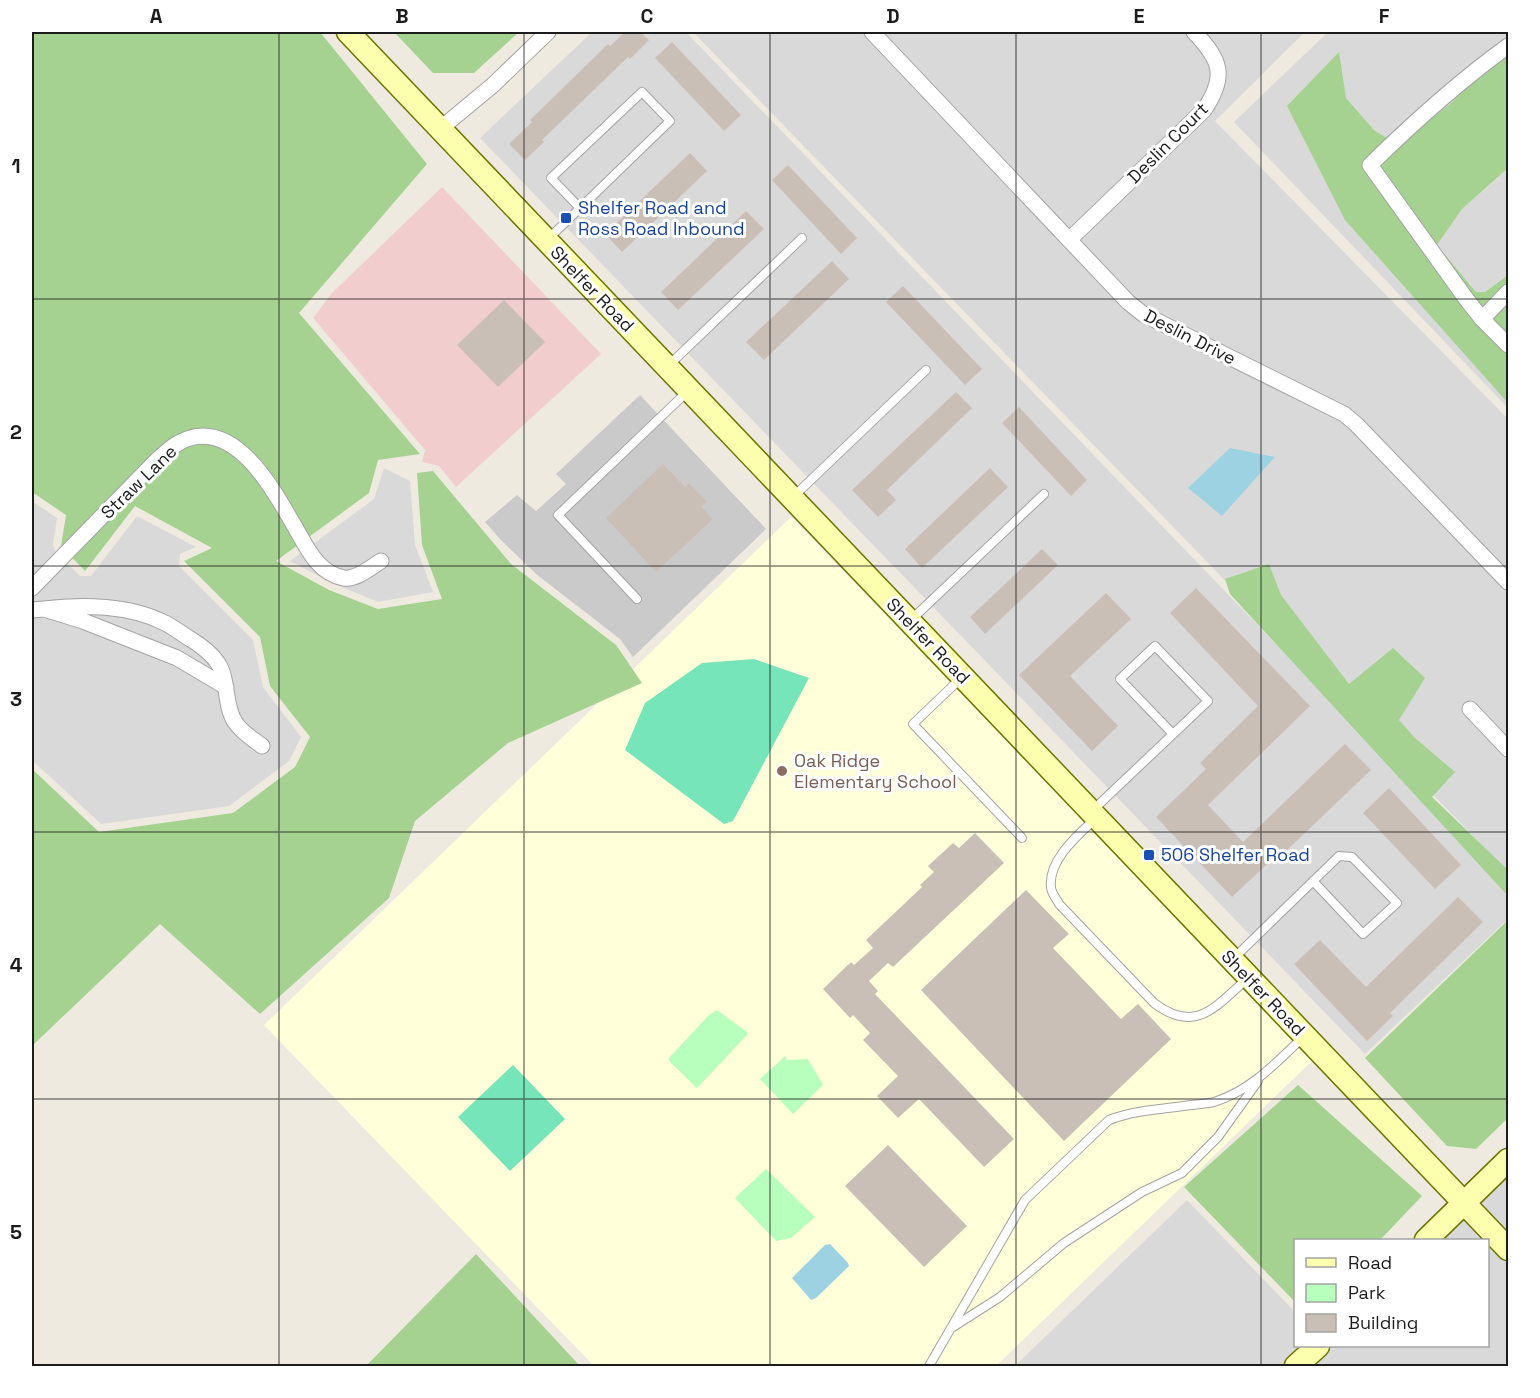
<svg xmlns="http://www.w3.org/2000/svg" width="1540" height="1398" font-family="'Space Grotesk',sans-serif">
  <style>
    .residential { fill: #dad9d9 }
    .commercial { fill: #f1cecd }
    .education { fill: #ffffd9 }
    .religious { fill: #cacaca }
    .forest { fill: #a5d291 }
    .park { fill: #b8febd }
    .pitch { fill: #76e5b9 }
    .water { fill: #9cd2e1 }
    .building { fill: #cabfb6 }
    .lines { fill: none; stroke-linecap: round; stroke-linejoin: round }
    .lane-casing { stroke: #a3a3a3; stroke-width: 10 }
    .street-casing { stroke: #a3a3a3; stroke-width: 17 }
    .secondary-casing { stroke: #6a7600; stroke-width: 25 }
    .lane { stroke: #fff; stroke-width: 8 }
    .street { stroke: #fff; stroke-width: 15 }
    .secondary { stroke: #fbffae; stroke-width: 22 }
    .grid { fill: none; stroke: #1c1c1c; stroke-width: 1.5; stroke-opacity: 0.55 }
    .transit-dot { fill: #1a4fb4; stroke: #fff; stroke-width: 2 }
    .education-dot { fill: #8d6e63; stroke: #fff; stroke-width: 2 }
    .labels { text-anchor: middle; stroke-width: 6; stroke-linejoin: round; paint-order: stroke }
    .street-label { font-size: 18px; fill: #1c1c1c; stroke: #fff }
    .transit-label { font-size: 18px; fill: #164399; stroke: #fff; text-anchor: start }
    .education-label { font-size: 18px; fill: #785e54; stroke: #fff; text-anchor: start }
    .neatline { fill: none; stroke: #1c1c1c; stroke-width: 2 }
    .grid-label { font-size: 20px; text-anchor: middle; font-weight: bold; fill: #1c1c1c }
  </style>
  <rect width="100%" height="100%" fill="#eeeae0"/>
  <path class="residential" d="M592,32H686L1508,885V919L1365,1054L480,138Z
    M693,32H1305L1215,121L1508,419V872Z
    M1328,32H1508V47L1450,104L1398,144L1375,131L1346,98L1287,106L1508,402V408L1234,122Z
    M1508,168V275L1485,292H1476L1437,245L1462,209Z
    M384,468L410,481L415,545L433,592L378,602L332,583L290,561L374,499Z
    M32,501L57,518L53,544L55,551L80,576H91L137,516L196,547L180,554L179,566L253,640L263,687L301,737L289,761L229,806L101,824L32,760Z
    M1508,1174V1237L1477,1204Z
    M1187,1200L1295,1312L1296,1346H1304L1282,1366H1015Z
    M1465,1216L1508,1261V1366H1309L1331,1346H1488V1240H1440Z"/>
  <path class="commercial" d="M442,187L601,354L456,487L439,466L422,462L425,450L313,318L332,293Z"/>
  <path class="education" d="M791,517L1314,1059L996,1366H594L264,1025Z"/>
  <path class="religious" d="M640,395L766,529L633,657L620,639L536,574L500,539L485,522L517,495L536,511L566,484L556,474Z"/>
  <path class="forest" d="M32,32H320L427,164L299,313L420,454L378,460L369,493L276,561L329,590L378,609L442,599L422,545L417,473L433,471L511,564L616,645L642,683L508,743L415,821L389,898L260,1014L160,924L32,1046V769L99,832L233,813L295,767L310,737L270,686L260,637L184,561L212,548L135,506L85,571L61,546L66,515L32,492Z
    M394,32H519L474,73H433Z
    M1508,47V168L1462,209L1437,245L1476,292H1485L1508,275V403L1345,220L1287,106L1339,52L1346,98L1375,131L1398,144L1450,104Z
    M1269,564L1281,595L1349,684L1393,648L1425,678L1399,720L1415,738L1455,772L1432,797L1508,870V896L1230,594L1225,579Z
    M1508,920V1118L1476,1149L1447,1146L1365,1058Z
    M1298,1085L1422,1196L1380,1240H1296L1295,1302L1184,1187Z
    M476,1254L580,1366H366Z"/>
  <path class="park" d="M717,1010L747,1032L748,1034L697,1088L669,1061V1058L709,1015Z
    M785,1056L787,1060L808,1059L823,1085L793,1114L760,1079Z
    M766,1169L815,1217L791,1238L776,1241L735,1198Z"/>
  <path class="pitch" d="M754,659L809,678L733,821L724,824L625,750L645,703L702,663Z
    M513,1065L565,1119L510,1171L458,1117Z"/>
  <path class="water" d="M1230,448L1275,457L1222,516L1188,488Z
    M830,1244L848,1263L849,1266L816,1298L811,1300L792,1278L825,1245Z"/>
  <path class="building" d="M625,32H640L649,40L630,59L628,57L542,140L544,142L525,160L509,144L532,122L530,120L608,44L610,46Z
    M672,42L741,115L724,131L655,58Z
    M690,153L707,171L622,252L605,234Z
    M788,165L857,238L841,254L772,180Z
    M746,211L764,229L678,310L661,292Z
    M832,261L849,279L764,360L746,342Z
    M903,286L982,369L965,385L886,302Z
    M504,300L545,342L498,387L457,345Z
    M956,392L972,408L887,490L896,500L878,517L852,490Z
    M1019,407L1087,480L1071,496L1002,423Z
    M663,464L685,487L689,483L707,502L701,507L713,519L656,572L606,518Z
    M990,468L1008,487L922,568L905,549Z
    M1042,549L1058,565L985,634L970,617Z
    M1196,588L1310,706L1208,805L1243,842L1345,744L1371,770L1285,852L1282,850L1232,897L1156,817L1206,769L1200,763L1258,706L1170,613Z
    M1106,593L1131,619L1070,676L1118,726L1092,751L1019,675Z
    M1389,788L1461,865L1435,889L1363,813Z
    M975,833L1004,863L893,967L888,963L869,981L878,991L875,994L1014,1139L984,1167L919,1099L898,1118L877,1096L898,1076L863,1040L870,1033L853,1015L850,1018L823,989L851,962L854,965L873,948L866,940L922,887L920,885L934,872L928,866L953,843L959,848Z
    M1026,890L1069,934L1053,948L1121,1019L1138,1004L1171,1039L1064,1141L921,990Z
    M1458,897L1483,922L1390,1013L1393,1016L1367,1041L1294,964L1320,940L1366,987Z
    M888,1145L967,1226L924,1267L845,1186Z"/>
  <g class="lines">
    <defs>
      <path id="lane" d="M547,240L670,121L642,92L551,178L580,208
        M669,365L802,238
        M793,497L926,370
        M637,599L558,515L688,391
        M912,619L1044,494
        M960,679L913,724L1022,838
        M1094,809L1208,701L1155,646L1120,679L1173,734
        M1095,819C1078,835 1048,860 1051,887C1051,893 1057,899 1059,904L1154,1003C1196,1035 1216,1006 1248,978
        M1235,957L1339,856L1352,857L1397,903L1363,934L1313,881
        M953,1327L1000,1297L1064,1243L1142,1192L1182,1173L1218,1137L1258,1081
        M929,1366L1025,1200L1109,1120C1134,1110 1164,1109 1191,1105C1198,1104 1207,1104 1214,1102C1250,1091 1276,1063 1303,1037"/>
      <path id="street" d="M872,32L1128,302L1143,314L1344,414L1356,424L1508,582
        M1508,46C1458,82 1415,121 1370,165L1467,300L1482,319L1508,345
        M440,129L493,85L548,32
        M1069,240L1204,110C1227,76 1221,60 1194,32
        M1482,319L1508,292
        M32,588L157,460C166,452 175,443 187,439C237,421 274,491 295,527C306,546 318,574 344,578C356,580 371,567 381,561
        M44,609C82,604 130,605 165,623C175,628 183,635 192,640C203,647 216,657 221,669C228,685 225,707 235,722C241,732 253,739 262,746
        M32,610L44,609L83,621L177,658L226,687
        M1470,709L1508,749"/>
      <path id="secondary" d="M348,32L1508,1249
        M1426,1240L1508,1160
        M1296,1366L1318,1346"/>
    </defs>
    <use href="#lane" class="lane-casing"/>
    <use href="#street" class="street-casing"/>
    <use href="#secondary" class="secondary-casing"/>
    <use href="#lane" class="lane"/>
    <use href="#street" class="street"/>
    <use href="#secondary" class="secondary"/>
  </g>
  <path class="grid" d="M279,32V1366M524,32V1366M770,32V1366M1016,32V1366M1261,32V1366M32,299H1508M32,566H1508M32,832H1508M32,1099H1508"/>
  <g class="transit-dot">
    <rect x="560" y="212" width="12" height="12" rx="3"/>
    <rect x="1143" y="849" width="12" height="12" rx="3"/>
  </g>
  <circle class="education-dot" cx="782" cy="771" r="6"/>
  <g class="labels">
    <g class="street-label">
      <text transform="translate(1168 143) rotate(-45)" y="6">Deslin Court</text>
      <text transform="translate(592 289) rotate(46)" y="6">Shelfer Road</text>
      <text transform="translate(1190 337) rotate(27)" y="6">Deslin Drive</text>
      <text transform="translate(139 482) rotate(-44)" y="6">Straw Lane</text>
      <text transform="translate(928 641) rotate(46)" y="6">Shelfer Road</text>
      <text transform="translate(1263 993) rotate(46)" y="6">Shelfer Road</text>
    </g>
    <g class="transit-label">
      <text x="578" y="214">Shelfer Road and<tspan x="578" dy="21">Ross Road Inbound</tspan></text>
      <text x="1161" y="861">506 Shelfer Road</text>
    </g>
    <g class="education-label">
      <text x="794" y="767">Oak Ridge<tspan x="794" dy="21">Elementary School</tspan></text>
    </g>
  </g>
  <rect width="1540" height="1398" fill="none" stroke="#ffffff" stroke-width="66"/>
  <rect x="1294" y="1239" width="195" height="108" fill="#ffffff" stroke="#a4a4a4" stroke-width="1.5"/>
  <rect x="1306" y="1258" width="30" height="9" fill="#fbffae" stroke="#a4a4a4" stroke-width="1.5"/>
  <text x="1348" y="1269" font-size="18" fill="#1c1c1c">Road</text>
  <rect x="1306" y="1284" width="30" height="18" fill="#b8febd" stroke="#a4a4a4" stroke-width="1.5"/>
  <text x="1348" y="1299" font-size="18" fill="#1c1c1c">Park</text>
  <rect x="1306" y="1314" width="30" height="18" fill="#cabfb6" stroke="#a4a4a4" stroke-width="1.5"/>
  <text x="1348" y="1329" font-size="18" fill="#1c1c1c">Building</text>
  <rect x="33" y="33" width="1474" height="1332" class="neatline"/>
  <g class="grid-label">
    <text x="156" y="23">A</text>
    <text x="402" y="23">B</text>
    <text x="647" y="23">C</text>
    <text x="893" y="23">D</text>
    <text x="1139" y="23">E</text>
    <text x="1384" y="23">F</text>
    <text x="16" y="173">1</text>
    <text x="16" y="439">2</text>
    <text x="16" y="706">3</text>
    <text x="16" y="972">4</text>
    <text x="16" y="1239">5</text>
  </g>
</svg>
